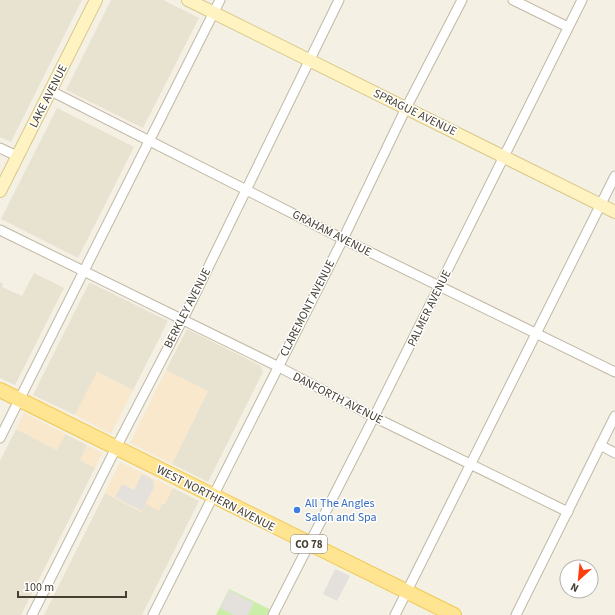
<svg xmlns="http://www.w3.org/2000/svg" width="615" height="615" font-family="'Source Sans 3',sans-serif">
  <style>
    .residential { fill: #e8e2d1 }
    .commercial { fill: #f9e8cb }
    .green { fill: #caeda7 }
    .parking { fill: #e4e1dd }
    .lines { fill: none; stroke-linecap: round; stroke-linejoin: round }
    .street-casing { stroke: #c0b8a5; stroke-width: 11 }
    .secondary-casing { stroke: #d9c98d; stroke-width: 14 }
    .primary-casing { stroke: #f1c954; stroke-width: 16 }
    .street { stroke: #fff; stroke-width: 9 }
    .secondary { stroke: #fff3c2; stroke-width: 12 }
    .primary { stroke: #ffe591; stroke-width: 14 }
    .shop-dot { fill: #3f7fe0; stroke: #fff; stroke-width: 1.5 }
    .labels { text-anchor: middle; stroke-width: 3; stroke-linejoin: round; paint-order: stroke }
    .shield { fill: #fff; stroke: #7e7970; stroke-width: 1 }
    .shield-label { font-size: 11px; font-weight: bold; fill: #464033 }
    .street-label { font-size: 12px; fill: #464033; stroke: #fff }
    .shop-label { font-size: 12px; fill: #366cbe; stroke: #fff; text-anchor: start }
  </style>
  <rect width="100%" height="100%" fill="#f4f0e3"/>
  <path class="residential" d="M0,0H82L11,142L0,137Z
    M111,0H163L199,18L143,128L66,90Z
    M57,108L134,147L78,258L1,219Z
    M34,273L64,288L15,385L0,378V282L3,284L2,287L22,296Z
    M89,283H91L168,321L133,390L97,372L75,415L33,395Z
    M187,329L261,366L263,372L208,482L172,464L208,391L166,370Z
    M16,429L57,450L65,434L87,445L80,460L95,468L21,615H0V461Z
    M173,488L199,501L142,615H44L105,493L141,512L145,504H165Z"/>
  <path class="commercial" d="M166,370L208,391L172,464L130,443Z
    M97,372L133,390L111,434L75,415Z
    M24,413L65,434L57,450L16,429Z
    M87,445L102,453L95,468L80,460Z
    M120,462L173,488L165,504L162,503L159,511L146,504L142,512L105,493Z"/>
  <path class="green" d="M229,589L281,615H216Z"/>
  <path class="parking" d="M142,474L153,480L154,487L142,511L115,497L122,484L134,490Z
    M335,569L350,576L337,601L323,594Z
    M229,590L254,603L248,615H234L220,608Z"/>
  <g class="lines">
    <defs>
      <path id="street" d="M513,0L568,27
        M51,91L343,239L615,372
        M0,148L17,156
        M0,230L277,366L374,417L568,512
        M0,438L220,0
        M600,445L615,453
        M32,615L121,438L183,319L339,0
        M153,615L343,239L406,108L462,0
        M273,615L374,417L582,0
        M395,615L615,176
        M516,615L615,416"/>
      <path id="secondary" d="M188,0L615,212
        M0,191L96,0"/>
      <path id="primary" d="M0,390L454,615"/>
    </defs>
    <use href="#street" class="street-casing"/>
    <use href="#secondary" class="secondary-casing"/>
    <use href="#primary" class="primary-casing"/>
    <use href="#street" class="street"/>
    <use href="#secondary" class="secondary"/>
    <use href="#primary" class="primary"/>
  </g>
  <circle class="shop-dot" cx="297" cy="510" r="4"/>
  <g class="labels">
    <rect class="shield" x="291" y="535" width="36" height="18" rx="3"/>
    <g class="shield-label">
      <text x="309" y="548">CO 78</text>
    </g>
    <g class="street-label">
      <text transform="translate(48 96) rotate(-63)" y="4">LAKE AVENUE</text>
      <text transform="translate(415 112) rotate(26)" y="4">SPRAGUE AVENUE</text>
      <text transform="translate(332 233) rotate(27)" y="4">GRAHAM AVENUE</text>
      <text transform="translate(187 308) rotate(-63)" y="4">BERKLEY AVENUE</text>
      <text transform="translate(307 308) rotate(-63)" y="4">CLAREMONT AVENUE</text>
      <text transform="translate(429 308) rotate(-64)" y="4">PALMER AVENUE</text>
      <text transform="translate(338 398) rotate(27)" y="4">DANFORTH AVENUE</text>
      <text transform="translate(216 498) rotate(27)" y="4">WEST NORTHERN AVENUE</text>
    </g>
    <g class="shop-label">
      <text x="305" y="507">All The Angles<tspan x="305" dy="14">Salon and Spa</tspan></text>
    </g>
  </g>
  <g transform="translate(579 579) rotate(207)"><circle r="19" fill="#ffffff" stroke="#b5b3ad"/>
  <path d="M0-3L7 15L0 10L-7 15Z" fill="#ff3e0f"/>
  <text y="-6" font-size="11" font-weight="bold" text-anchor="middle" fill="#464033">N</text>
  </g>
  <path d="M18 591v6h108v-6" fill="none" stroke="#464033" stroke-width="2"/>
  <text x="24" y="591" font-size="12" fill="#464033" stroke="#ffffff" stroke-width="3" paint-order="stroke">100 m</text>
</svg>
